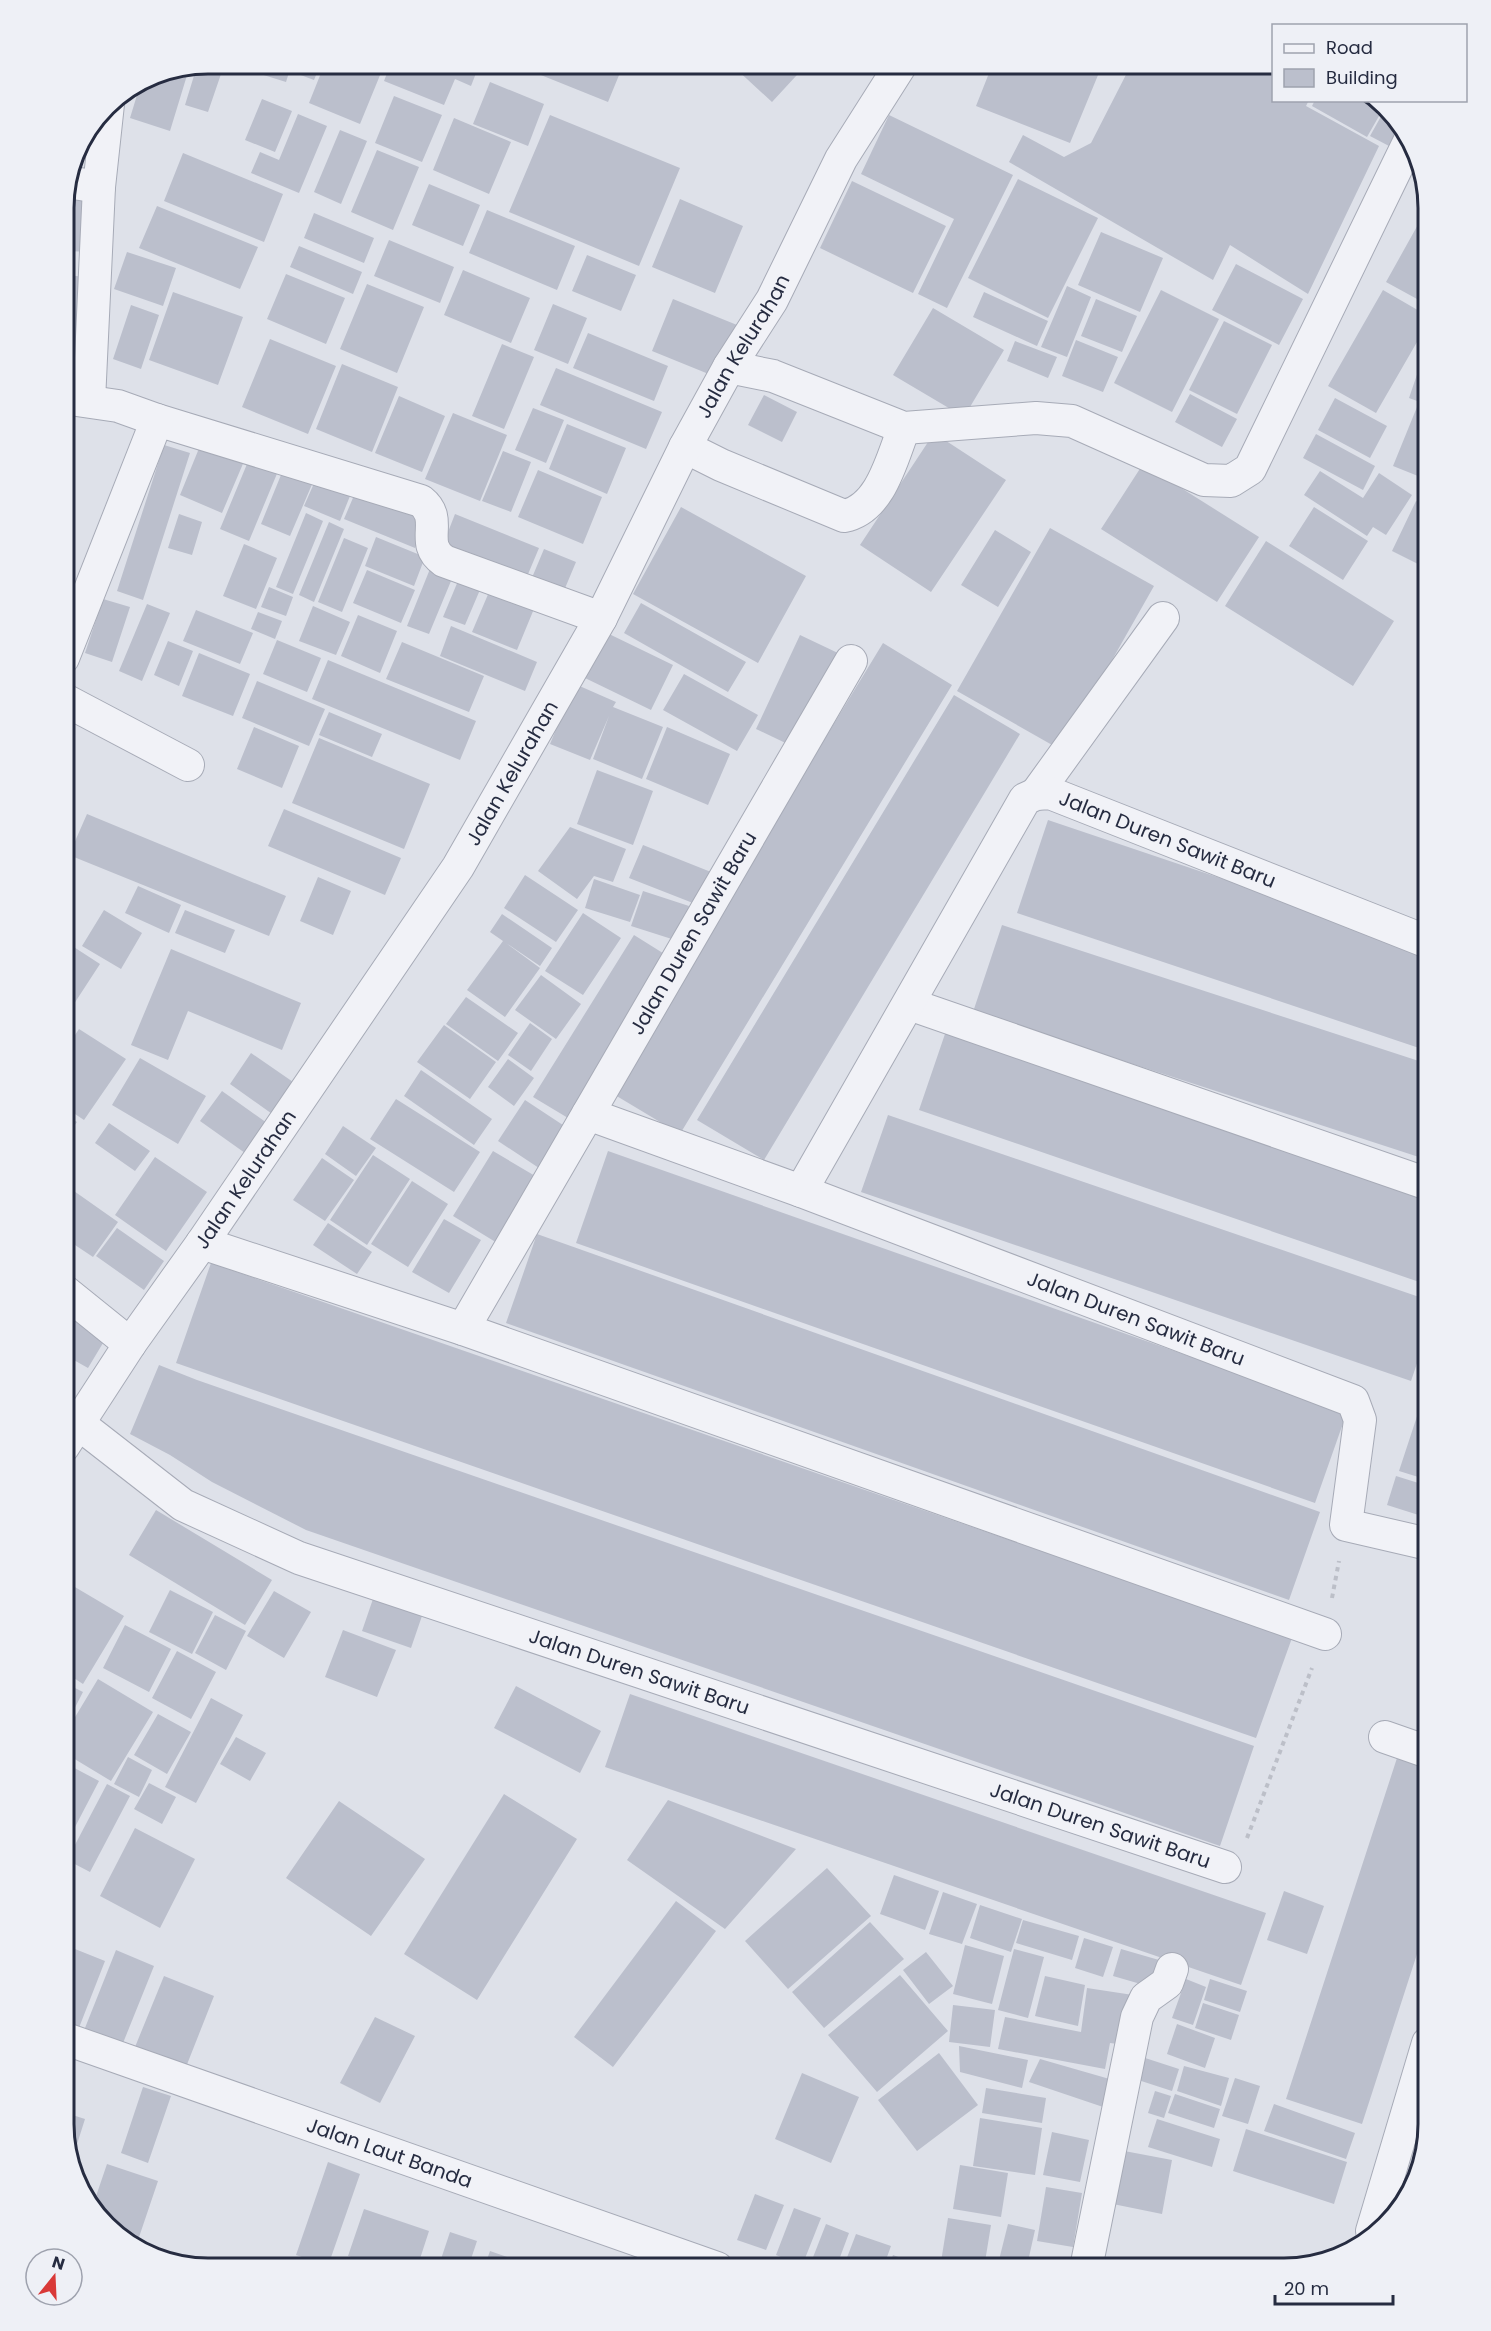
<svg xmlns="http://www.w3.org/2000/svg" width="1491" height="2331" font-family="Poppins,sans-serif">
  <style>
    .building { fill: #bbbfcc }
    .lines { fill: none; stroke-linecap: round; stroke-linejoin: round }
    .minor-casing { stroke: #a7abb7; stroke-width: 34 }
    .path { stroke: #bcbfc8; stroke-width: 4; stroke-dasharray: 4.5 4.5; stroke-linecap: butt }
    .minor { stroke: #f1f2f7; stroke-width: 32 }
    .labels { text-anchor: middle; stroke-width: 6; stroke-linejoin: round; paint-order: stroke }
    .street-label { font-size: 20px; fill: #262c41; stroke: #eef0f6 }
    .rim { fill: none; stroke: #262c41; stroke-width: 3 }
  </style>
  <rect width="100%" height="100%" fill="#dee1e9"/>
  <path class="building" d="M246,63H292L286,82L244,69Z
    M293,63H321L314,80L290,71Z
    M325,63H385L360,124L309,103Z
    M391,63H480L471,86L455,79L444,105L384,81Z
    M511,63H624L608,102Z
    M738,63H808L772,102L734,67Z
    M993,63H1103L1070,143L976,106Z
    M1132,63H1274V100H1309L1306,106L1379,146L1308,294L1230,245L1213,280L1009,162L1023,135L1064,157L1091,143Z
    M197,66L221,74L208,112L185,105Z
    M179,69L188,72L170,131L130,118L141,82L153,74Z
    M490,82L544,104L528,146L473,124Z
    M394,96L442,115L422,162L375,143Z
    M262,99L292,111L275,152L245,140Z
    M1315,100H1375L1383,109L1367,137L1312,106Z
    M1384,111L1399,128L1389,146L1370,136Z
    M298,114L327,126L299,193L251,173L260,152L279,160Z
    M550,115L680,168L639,266L509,212Z
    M889,115L1013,175L947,308L918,294L954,219L861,174Z
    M454,118L511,142L489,194L433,170Z
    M340,130L367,141L341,204L314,192Z
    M377,150L419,167L393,230L351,212Z
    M183,153L283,194L264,242L164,201Z
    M1018,179L1098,218L1048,318L968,278Z
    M852,181L946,226L913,293L820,248Z
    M429,184L480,205L463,246L412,225Z
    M64,196L98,198L95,252L63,251Z
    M680,199L743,226L715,293L652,267Z
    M157,206L258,247L240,289L139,248Z
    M487,210L575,246L557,290L469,253Z
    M314,213L374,238L364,263L304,238Z
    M1420,221L1428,225V305L1386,282Z
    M1101,232L1163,258L1140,312L1078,285Z
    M389,240L454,267L440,303L374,276Z
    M299,246L362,272L353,294L290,267Z
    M127,252L176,268L163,306L114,289Z
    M587,255L636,275L621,311L572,291Z
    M1236,264L1303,299L1279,345L1212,310Z
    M463,270L530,298L511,343L444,315Z
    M286,274L345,298L326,344L267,319Z
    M63,275L89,277L82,367L63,366Z
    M367,284L424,307L397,373L340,349Z
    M1067,286L1091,297L1067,357L1041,347Z
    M1161,290L1219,319L1172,412L1114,383Z
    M1383,290L1428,316V323L1376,413L1328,386Z
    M173,292L243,317L218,385L149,360Z
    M984,292L1048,321L1037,346L973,317Z
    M673,299L737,325L716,377L652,351Z
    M1096,299L1137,316L1122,352L1081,336Z
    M553,304L587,318L568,364L534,350Z
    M131,305L159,315L141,369L113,359Z
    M933,308L1004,350L964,417L893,375Z
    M1224,321L1272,345L1237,414L1189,390Z
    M1428,332V360L1417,354Z
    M588,333L668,366L654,401L573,368Z
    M270,339L336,366L308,434L242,407Z
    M1076,340L1118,357L1103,392L1062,376Z
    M1015,341L1057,357L1048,378L1007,361Z
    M502,344L534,357L504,429L472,416Z
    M1422,360L1428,362V405L1409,398Z
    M342,364L398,387L372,452L316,429Z
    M556,368L662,412L646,449L540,405Z
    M1190,394L1237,419L1222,447L1175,422Z
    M764,395L797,412L782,442L748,425Z
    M399,396L445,416L422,472L375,453Z
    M1335,398L1387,426L1370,458L1318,430Z
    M1417,407L1428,412V480L1393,466Z
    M533,408L564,420L546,463L515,450Z
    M453,413L507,435L480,501L425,479Z
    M567,424L626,448L607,494L549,469Z
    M934,433L1006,480L931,592L860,545Z
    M1316,434L1375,466L1363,490L1303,458Z
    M202,441L245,459L222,513L180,495Z
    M164,445L190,453L143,600L117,591Z
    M503,451L531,462L511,512L482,501Z
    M252,452L281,464L249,541L220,529Z
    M1143,464L1259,537L1217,602L1101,529Z
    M283,470L313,482L290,536L261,524Z
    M538,470L602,497L583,544L518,517Z
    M1320,471L1363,498L1379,473L1412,495L1386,535L1373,527L1367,536L1304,495Z
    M319,472L354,486L340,521L304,506Z
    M358,486L429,515L415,548L344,519Z
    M1416,501L1428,507V569L1392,551Z
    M681,507L806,576L758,663L633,594Z
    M1314,507L1368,541L1343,580L1289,546Z
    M306,513L323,521L293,594L276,587Z
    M179,514L202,522L192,555L168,548Z
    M455,514L539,548L526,579L443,545Z
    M329,522L344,529L314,602L299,595Z
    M1050,528L1154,586L1061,750L957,691Z
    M995,530L1031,552L998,607L961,585Z
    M376,537L425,557L414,586L365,566Z
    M344,538L368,548L342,612L318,602Z
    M1266,541L1394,621L1353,686L1225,606Z
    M244,544L277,558L256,609L223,596Z
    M544,549L576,562L563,593L531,580Z
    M434,559L456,569L429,634L407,626Z
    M463,569L485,578L465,625L443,617Z
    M367,570L415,590L401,623L353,603Z
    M63,585L82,592L63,630Z
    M492,585L536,604L517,650L472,632Z
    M269,587L293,597L286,616L261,607Z
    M103,599L130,607L112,662L85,653Z
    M641,603L746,662L728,692L624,633Z
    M147,604L170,613L142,681L119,671Z
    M313,606L350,622L336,655L299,641Z
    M196,610L253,633L240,664L183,641Z
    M258,612L282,621L275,639L251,629Z
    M358,615L397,631L380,673L341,656Z
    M451,626L537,662L525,691L440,656Z
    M607,633L673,665L651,710L585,678Z
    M800,635L840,654L796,748L756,729Z
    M277,640L321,658L307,692L263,674Z
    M168,641L193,651L179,686L154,675Z
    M402,642L484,676L469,712L386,679Z
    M883,643L952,685L680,1134L610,1092Z
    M199,653L250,674L233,716L182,696Z
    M328,660L476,721L460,760L312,699Z
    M684,674L758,715L737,751L663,710Z
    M257,681L325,709L309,746L242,718Z
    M575,684L616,702L613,707L663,727L642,779L593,759L609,716L590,760L550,744Z
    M954,695L1020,734L764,1160L697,1120Z
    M329,712L382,734L372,757L319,735Z
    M254,727L299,746L282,788L237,769Z
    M667,727L730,754L708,805L646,779Z
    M319,738L430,784L404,849L292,803Z
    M597,770L653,791L633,845L577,824Z
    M284,809L401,858L385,895L268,846Z
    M87,814L286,896L269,936L69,855Z
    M1048,820L1428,948V1051L1017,913Z
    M570,827L626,849L613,882L594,876L577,899L538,871Z
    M643,845L711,872L698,905L629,878Z
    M525,875L578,910L556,942L504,908Z
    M318,877L351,891L333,935L300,921Z
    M594,879L640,895L630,922L585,908Z
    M138,886L181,905L169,933L125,913Z
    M643,891L689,906L678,941L631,926Z
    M104,910L142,933L121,969L82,946Z
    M185,910L235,930L225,953L175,933Z
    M583,913L621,938L583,995L545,971Z
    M502,914L552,948L540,966L506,943L540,968L505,1017L467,990L503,941L490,932Z
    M1002,925L1428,1064V1160L973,1012Z
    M634,935L674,960L573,1121L533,1097Z
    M63,940L100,964L70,1010L63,1006Z
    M171,949L301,1003L282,1050L188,1011L168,1060L131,1045Z
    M541,975L581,1004L556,1039L515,1010Z
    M466,997L518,1033L498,1061L446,1024Z
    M63,1017L74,1024L63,1041Z
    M530,1023L552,1039L531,1071L508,1055Z
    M444,1025L496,1062L470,1099L417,1062Z
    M79,1029L126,1059L84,1120L63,1106V1053Z
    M946,1031L1428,1196V1285L919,1110Z
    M251,1053L296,1084L275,1116L230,1084Z
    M140,1058L206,1096L178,1144L112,1105Z
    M508,1059L534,1078L514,1106L488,1087Z
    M421,1070L492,1119L474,1145L404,1096Z
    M222,1091L267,1123L245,1153L200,1121Z
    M396,1099L480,1152L454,1192L370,1139Z
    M525,1100L575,1133L548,1174L498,1141Z
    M63,1113L77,1122L63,1142Z
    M888,1115L1428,1300V1331L1411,1381L861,1192Z
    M109,1123L150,1151L135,1171L95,1143Z
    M343,1126L376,1148L356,1176L325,1154Z
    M493,1151L547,1183L507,1249L453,1216Z
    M608,1151L1347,1412L1315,1503L576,1243Z
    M373,1155L410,1179L367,1245L330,1220Z
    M155,1157L207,1192L166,1251L115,1215Z
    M322,1158L354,1180L325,1221L293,1200Z
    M412,1181L448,1204L408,1267L371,1244Z
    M64,1184L118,1222L93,1257L63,1237Z
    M444,1219L481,1240L449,1293L412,1272Z
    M328,1223L372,1252L357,1274L313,1245Z
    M117,1228L164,1261L144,1290L96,1256Z
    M537,1234L1320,1512L1289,1600L506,1323Z
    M211,1263L1292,1638L1256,1738L176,1363Z
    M77,1315L109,1333L88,1368L63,1354V1340Z
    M159,1365L197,1380L1254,1746L1220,1846L306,1530L212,1482L170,1455L130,1434Z
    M1428,1366V1392L1420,1389Z
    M1423,1398L1428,1400V1480L1399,1471Z
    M1396,1476L1428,1486V1518L1387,1505Z
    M156,1510L272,1580L245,1625L129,1555Z
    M63,1580L124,1616L83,1684L63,1671Z
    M170,1590L213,1612L192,1654L149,1632Z
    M274,1591L311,1612L284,1658L247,1636Z
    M374,1596L423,1613L411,1648L362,1631Z
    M215,1615L246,1631L226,1670L195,1653Z
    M125,1625L171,1649L149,1692L103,1668Z
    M343,1630L396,1650L377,1697L325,1677Z
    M177,1651L216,1672L191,1719L152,1698Z
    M98,1679L153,1712L111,1781L63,1752V1737Z
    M63,1682L83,1692L63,1731Z
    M516,1686L601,1731L580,1773L494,1728Z
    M630,1694L1266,1913L1241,1985L605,1767Z
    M211,1698L243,1715L196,1803L165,1787Z
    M158,1714L191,1732L167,1774L134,1755Z
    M236,1737L266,1753L250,1781L220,1764Z
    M128,1757L152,1770L139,1797L114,1784Z
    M1397,1758L1428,1768V1920L1362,2124L1286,2099Z
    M63,1762L99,1781L63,1850Z
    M149,1783L176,1797L162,1824L134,1809Z
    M107,1784L130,1796L90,1872L67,1860Z
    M504,1794L577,1839L477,2000L404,1954Z
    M668,1800L796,1849L725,1929L627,1860Z
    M339,1801L425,1859L371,1936L286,1878Z
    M135,1828L195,1859L160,1928L100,1896Z
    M827,1868L871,1916L788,1989L745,1941Z
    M894,1875L939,1891L925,1930L880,1914Z
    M1284,1891L1324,1906L1307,1954L1267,1940Z
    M943,1892L977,1904L962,1944L929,1934Z
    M676,1901L716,1931L613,2067L574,2037Z
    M980,1905L1022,1919L1011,1952L970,1938Z
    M1023,1920L1079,1936L1072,1960L1016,1943Z
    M870,1922L904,1959L824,2028L792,1992Z
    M1084,1938L1113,1947L1103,1977L1075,1968Z
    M965,1945L1004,1956L992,2004L953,1994Z
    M75,1949L105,1961L75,2038L63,2033V1980Z
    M1014,1949L1044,1957L1028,2018L998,2010Z
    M1121,1949L1159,1960L1151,1987L1113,1976Z
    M116,1950L154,1966L121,2048L83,2033Z
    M926,1952L953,1986L929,2004L903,1970Z
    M900,1975L948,2031L877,2092L828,2035Z
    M164,1976L214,1996L186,2067L135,2047Z
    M1045,1976L1085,1985L1078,2026L1035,2016Z
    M1186,1979L1206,1987L1193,2025L1172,2018Z
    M1210,1979L1247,1991L1240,2012L1204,2000Z
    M1087,1988L1133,1995L1126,2045L1110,2043L1105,2069L998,2049L1005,2017L1081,2032Z
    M1203,2003L1239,2015L1231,2040L1195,2028Z
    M953,2005L995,2010L990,2047L949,2042Z
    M375,2017L415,2036L380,2103L340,2083Z
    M1177,2024L1215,2038L1205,2068L1167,2054Z
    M959,2046L1028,2060L1022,2088L960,2072Z
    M939,2053L978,2105L917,2151L878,2100Z
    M1139,2056L1179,2069L1172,2091L1132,2078Z
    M1040,2059L1120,2082L1109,2109L1029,2082Z
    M1184,2066L1229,2078L1221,2106L1177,2091Z
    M802,2073L859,2097L831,2163L775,2139Z
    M1235,2078L1260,2086L1248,2124L1222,2116Z
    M143,2087L171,2096L148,2163L121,2153Z
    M986,2088L1046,2098L1042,2123L982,2113Z
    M1155,2091L1171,2096L1164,2118L1148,2113Z
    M1175,2094L1220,2109L1214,2128L1168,2113Z
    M1274,2104L1355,2133L1346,2159L1264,2131Z
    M63,2112L85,2119L72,2160L63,2123Z
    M980,2118L1042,2128L1035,2175L973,2166Z
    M1157,2119L1220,2139L1212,2167L1148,2147Z
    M1246,2129L1347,2162L1334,2204L1233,2171Z
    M1052,2132L1089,2140L1080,2182L1043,2175Z
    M1119,2150L1172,2160L1162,2214L1108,2203Z
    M328,2162L360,2174L328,2266L296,2255Z
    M107,2164L158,2181L136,2246L128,2244L93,2205Z
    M960,2165L1008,2173L1001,2217L953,2209Z
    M1046,2187L1082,2193L1073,2247L1037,2241Z
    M755,2194L784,2205L766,2250L737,2240Z
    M794,2208L821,2218L802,2266L776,2255Z
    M364,2209L429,2231L417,2268H383L348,2256Z
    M948,2218L991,2225L984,2268H940Z
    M826,2224L849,2233L836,2268H816L810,2265Z
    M1008,2224L1035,2230L1027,2266L999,2260Z
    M450,2232L477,2241L468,2268H438Z
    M856,2234L891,2246L883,2268H843Z
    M490,2251L536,2267V2268H484Z
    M893,2255L928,2268H888Z
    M253,2259L276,2267V2268H251Z"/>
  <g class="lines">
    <defs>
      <g id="minor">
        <path d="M67,182L99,187"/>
        <path d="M729,367L773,376L904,428L1036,418L1072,421L1204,480L1231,481L1250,469L1410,140"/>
        <path d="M63,398L118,406L157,420L421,501C445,520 418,543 444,561L601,618"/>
        <path d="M89,401L99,187L108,104"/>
        <path d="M685,447L721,465L844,516C881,509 892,458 904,428"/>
        <path d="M63,658L157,420"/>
        <path d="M63,699L188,765"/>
        <path d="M1036,794L1163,618"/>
        <path d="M909,1004L1428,1184"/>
        <path id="s1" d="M588,1114L801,1191L1353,1401L1360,1420L1346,1525L1428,1544"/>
        <path id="s2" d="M801,1191L1025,799L1036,794L1050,793L1428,942"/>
        <path d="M202,1243L463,1329L1325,1634"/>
        <path d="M63,1290L130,1344"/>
        <path id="s3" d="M463,1329L851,661"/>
        <path id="s4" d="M79,1424L183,1505L299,1558L1225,1867"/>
        <path id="s5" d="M63,1447L130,1344L202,1243L458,867L601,618L685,447L729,367L772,300L841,159L902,63"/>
        <path d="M1385,1737L1428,1752"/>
        <path id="s6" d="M63,2038L717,2268"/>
        <path d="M1372,2231L1428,2043"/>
        <path d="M1086,2268L1137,2017L1146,1998L1167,1983L1172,1969"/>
      </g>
    </defs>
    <use href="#minor" class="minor-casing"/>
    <path class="path" d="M1332,1598L1339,1561
      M1247,1838L1312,1668"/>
    <use href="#minor" class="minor"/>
  </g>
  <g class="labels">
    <g class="street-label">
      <text dy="7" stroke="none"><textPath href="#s5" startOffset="1296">Jalan Kelurahan</textPath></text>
      <text dy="7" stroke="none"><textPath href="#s5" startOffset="810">Jalan Kelurahan</textPath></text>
      <text dy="7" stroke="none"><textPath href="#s2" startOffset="604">Jalan Duren Sawit Baru</textPath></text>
      <text dy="7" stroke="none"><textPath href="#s3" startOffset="458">Jalan Duren Sawit Baru</textPath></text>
      <text dy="7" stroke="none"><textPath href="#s5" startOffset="324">Jalan Kelurahan</textPath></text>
      <text dy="7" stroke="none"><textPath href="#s1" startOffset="585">Jalan Duren Sawit Baru</textPath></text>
      <text dy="7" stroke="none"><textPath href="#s4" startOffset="618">Jalan Duren Sawit Baru</textPath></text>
      <text dy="7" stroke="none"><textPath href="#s4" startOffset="1104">Jalan Duren Sawit Baru</textPath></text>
      <text dy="7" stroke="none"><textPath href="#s6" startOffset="346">Jalan Laut Banda</textPath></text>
    </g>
  </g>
  <path d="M0 0H1491V2331H0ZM208 74H1284A134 134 0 0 1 1418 208V2124A134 134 0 0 1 1284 2258H208A134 134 0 0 1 74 2124V208A134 134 0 0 1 208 74Z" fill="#eef0f6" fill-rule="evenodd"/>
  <path class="rim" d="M208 74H1284A134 134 0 0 1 1418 208V2124A134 134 0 0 1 1284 2258H208A134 134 0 0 1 74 2124V208A134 134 0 0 1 208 74Z"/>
  <rect x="1272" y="24" width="195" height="78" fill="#eef0f6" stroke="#9ea2ae" stroke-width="1.5"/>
  <rect x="1284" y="44" width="30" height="9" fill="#f1f2f7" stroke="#9ea2ae" stroke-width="1.5"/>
  <text x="1326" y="54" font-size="18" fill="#262c41">Road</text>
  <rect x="1284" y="69" width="30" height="18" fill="#bbbfcc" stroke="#9ea2ae" stroke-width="1.5"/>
  <text x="1326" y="84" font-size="18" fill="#262c41">Building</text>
  <g transform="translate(54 2277) rotate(18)"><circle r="28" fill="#eef0f6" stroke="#9ea2ae" stroke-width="1.5"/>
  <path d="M0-4.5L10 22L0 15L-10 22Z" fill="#d93938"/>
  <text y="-9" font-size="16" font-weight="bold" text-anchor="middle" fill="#262c41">N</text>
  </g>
  <path d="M1275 2295v9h118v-9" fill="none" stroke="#262c41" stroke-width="3"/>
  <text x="1284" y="2295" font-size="18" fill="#262c41" stroke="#eef0f6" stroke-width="4.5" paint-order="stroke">20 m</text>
</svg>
